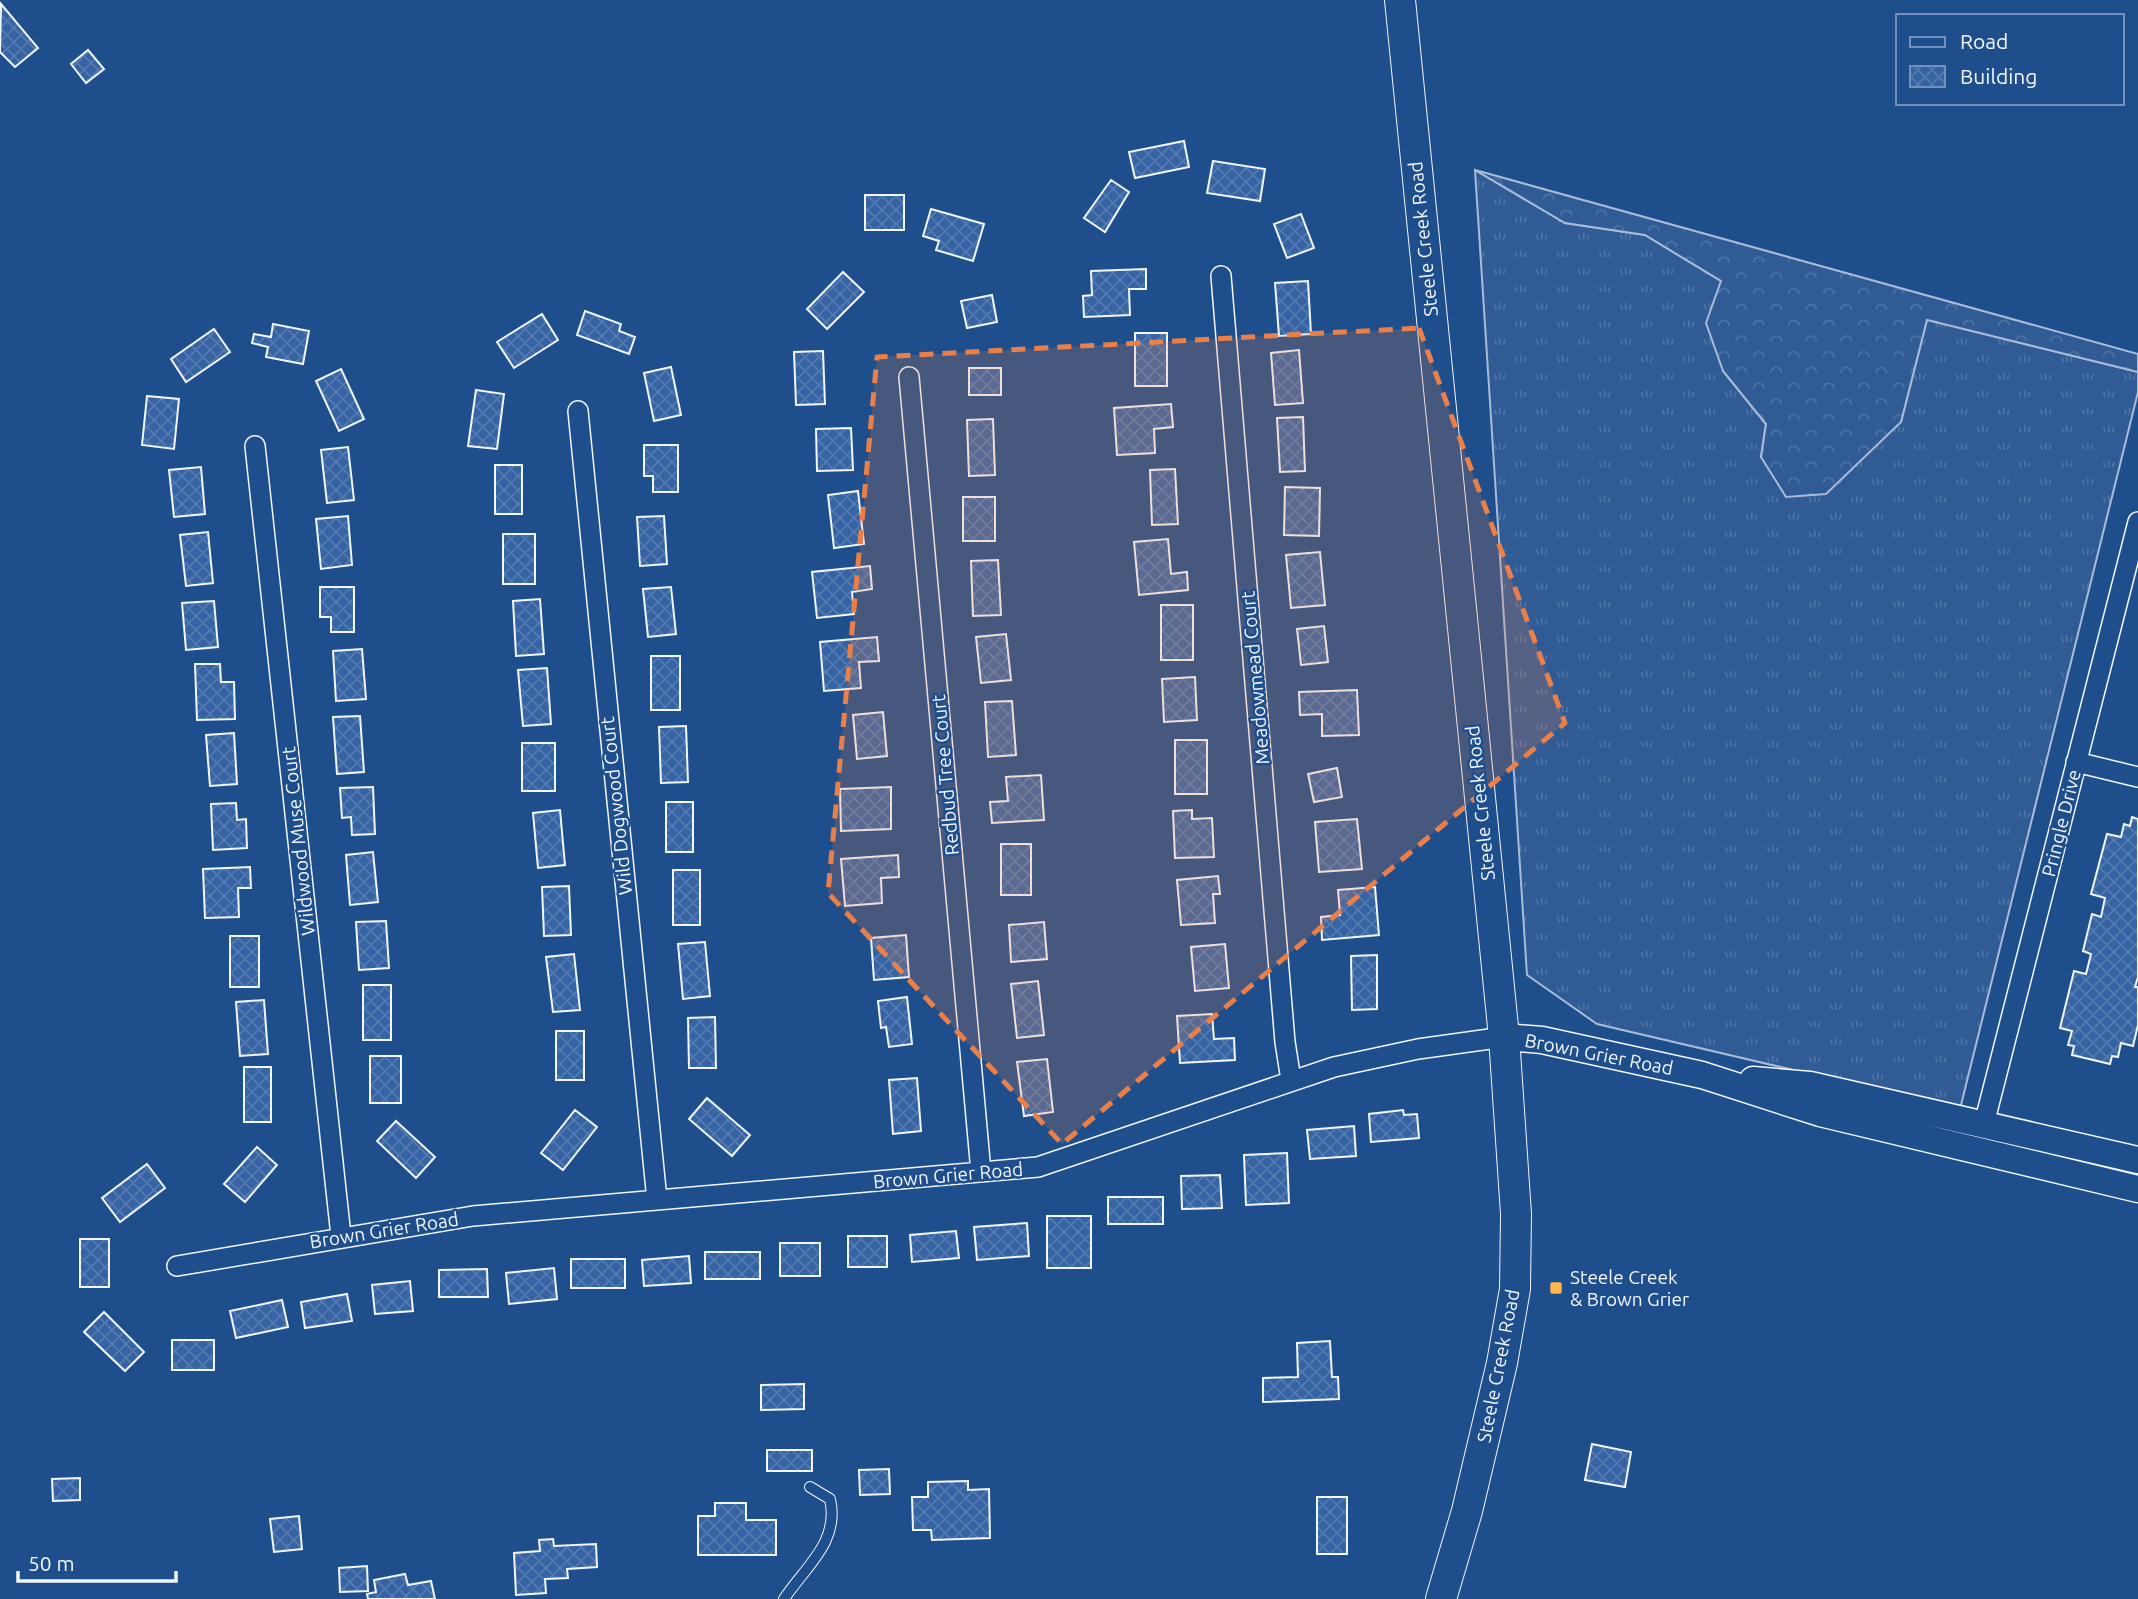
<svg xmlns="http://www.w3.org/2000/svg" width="2138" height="1599" font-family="Ubuntu,sans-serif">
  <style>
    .grass { fill: url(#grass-tufts); stroke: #a8bbd7; stroke-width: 2 }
    .forest { fill: url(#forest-crowns); stroke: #a8bbd7; stroke-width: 2 }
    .building { fill: url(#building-cross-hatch); stroke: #f2f6ff; stroke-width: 2 }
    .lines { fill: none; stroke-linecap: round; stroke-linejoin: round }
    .service-casing { stroke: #f2f6ff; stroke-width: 12 }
    .minor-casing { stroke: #f2f6ff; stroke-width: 22 }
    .secondary-casing { stroke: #f2f6ff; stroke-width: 29 }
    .primary-casing { stroke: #f2f6ff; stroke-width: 32 }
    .service { stroke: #1f4e8c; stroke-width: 10 }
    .minor { stroke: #1f4e8c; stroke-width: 19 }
    .secondary { stroke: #1f4e8c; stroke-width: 26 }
    .primary { stroke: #1f4e8c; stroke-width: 30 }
    .marked { fill: #ea8049; fill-opacity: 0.2; stroke: #ea8049; stroke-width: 5; stroke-dasharray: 14 9; stroke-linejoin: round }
    .poi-dot { fill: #ffb74d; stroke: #1f4e8c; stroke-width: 2.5 }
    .labels { text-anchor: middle; stroke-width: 5; stroke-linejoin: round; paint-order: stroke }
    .street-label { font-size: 19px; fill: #f2f6ff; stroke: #1f4e8c }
    .poi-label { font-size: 19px; fill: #f2f6ff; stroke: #1f4e8c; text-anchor: start }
  </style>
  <defs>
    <pattern id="grass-tufts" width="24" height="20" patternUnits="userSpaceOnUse" patternTransform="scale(1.75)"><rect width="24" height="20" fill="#305b95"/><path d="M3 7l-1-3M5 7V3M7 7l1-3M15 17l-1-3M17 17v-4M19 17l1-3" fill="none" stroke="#4e73a5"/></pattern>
    <pattern id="forest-crowns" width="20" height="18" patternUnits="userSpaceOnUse" patternTransform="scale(1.75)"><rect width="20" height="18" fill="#305b95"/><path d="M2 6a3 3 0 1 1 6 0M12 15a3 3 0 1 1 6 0" fill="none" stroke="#4e73a5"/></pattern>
    <pattern id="building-cross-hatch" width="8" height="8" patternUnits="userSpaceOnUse" patternTransform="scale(1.75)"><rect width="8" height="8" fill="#3563a3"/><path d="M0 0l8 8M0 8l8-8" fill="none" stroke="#537ab1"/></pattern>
  </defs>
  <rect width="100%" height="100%" fill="#1f4e8c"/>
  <path class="grass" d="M1475,170L1565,223L1645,235L1721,281L1723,371L1766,424L1761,457L1901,422L1927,319L2138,372V392L1960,1109L1597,1024L1527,975Z"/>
  <path class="forest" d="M1475,170L2138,354V372L1927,320L1901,422L1826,494L1786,497L1761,457L1766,424L1723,371L1706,323L1721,281L1645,235L1565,223Z"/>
  <path class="building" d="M1,4L38,48L15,67L0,52Z
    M88,50L104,69L86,83L71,64Z
    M1184,141L1189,167L1135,178L1129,152Z
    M1213,161L1265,169L1260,201L1207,193Z
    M1111,180L1129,192L1105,232L1084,218Z
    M865,195H904V230H865Z
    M931,209L984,224L973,261L936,250L939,241L923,236Z
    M1301,214L1314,248L1287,258L1274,224Z
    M1146,269V289H1129L1130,315L1084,317L1083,296L1092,295L1091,271Z
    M843,272L864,292L827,329L807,309Z
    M1308,281L1311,334L1279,336L1275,283Z
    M992,295L997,322L967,328L961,301Z
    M585,311L621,324L619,331L635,337L629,354L577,335Z
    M542,314L558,340L514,368L497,342Z
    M273,324L309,331L303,364L266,357L268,347L252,343L254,334L271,337Z
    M214,329L230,352L186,382L171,359Z
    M1135,333H1167V386H1135Z
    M1299,350L1303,403L1275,405L1271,353Z
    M823,351L825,404L796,405L794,352Z
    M671,367L681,415L654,421L644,373Z
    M969,368H1001V395H969Z
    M341,369L364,419L339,431L316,381Z
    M476,390L504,394L497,449L468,446Z
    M147,396L179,399L174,449L142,445Z
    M1171,404L1173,427L1154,429L1155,453L1117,455L1114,408Z
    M1303,417L1305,471L1280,472L1277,418Z
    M993,419L995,475L969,476L967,420Z
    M851,428L853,470L817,471L816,429Z
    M644,445H678V492H653V476H644Z
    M348,447L354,500L327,503L321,450Z
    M495,465H522V514H495Z
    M201,467L205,514L174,517L169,470Z
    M1175,469L1178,524L1152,525L1150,470Z
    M1285,487L1320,488L1319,536L1284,535Z
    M858,491L864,544L834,548L828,495Z
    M963,497H995V541H963Z
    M348,516L352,565L321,569L316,519Z
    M664,516L667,564L640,566L637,517Z
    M208,532L213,583L186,586L180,535Z
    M503,534H535V584H503Z
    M1168,539L1171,574L1187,572L1188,590L1139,595L1134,542Z
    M1320,552L1325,605L1291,608L1286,555Z
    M998,560L1001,615L973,616L971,561Z
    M870,566L872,589L852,592L854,614L817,618L812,572Z
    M320,587H354V632H331V617H320Z
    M671,587L676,634L648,637L643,589Z
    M540,599L544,654L516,656L513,601Z
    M214,601L218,647L186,650L182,603Z
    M1161,605H1193V660H1161Z
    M1324,626L1328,662L1301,665L1297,629Z
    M1006,634L1011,680L981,683L976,637Z
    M877,637L879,661L859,662L861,688L824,691L820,642Z
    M362,649L366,699L336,701L333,651Z
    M651,656H680V710H651Z
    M195,664H220L221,682H234L235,719L197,720Z
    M547,668L551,724L523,726L518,670Z
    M1195,677L1197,720L1164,722L1162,679Z
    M1357,690L1359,735L1322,736V714L1300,715L1299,692Z
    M1012,701L1016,755L988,757L985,702Z
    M883,712L887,756L857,759L853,715Z
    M360,716L364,772L337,774L333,717Z
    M686,726L688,782L661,783L659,727Z
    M234,733L237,784L210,786L206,735Z
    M1175,740H1207V794H1175Z
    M522,743H555V791H522Z
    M1337,768L1342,797L1314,802L1308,774Z
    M1041,775L1044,820L992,823L990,802L1008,801L1006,777Z
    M373,787L375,834L352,835L351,817L342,818L340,788Z
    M891,787V829L841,831L840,789Z
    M666,802H693V852H666Z
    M236,803L237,820L246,819L247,848L213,850L211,804Z
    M560,810L565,865L538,868L533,813Z
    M1192,810V819L1212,818L1214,857L1175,858L1173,811Z
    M2132,817L2138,819V977L2135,987H2138V1025L2133,1046L2121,1043L2118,1057L2112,1056L2110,1064L2072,1055L2074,1046L2068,1045L2072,1031L2060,1028L2074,971L2086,974L2091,954L2083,951L2092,914L2101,917L2105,898L2091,894L2107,834L2121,837L2124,824L2130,826Z
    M1357,819L1362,869L1319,872L1315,822Z
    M1001,844H1031V895H1001Z
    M373,852L378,902L350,905L346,855Z
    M898,855L899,877L881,878L882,903L845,906L841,859Z
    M250,867L251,888H238L239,917L205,918L203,869Z
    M673,870H700V925H673Z
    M1218,876L1220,894H1213L1215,923L1181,925L1177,880Z
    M569,886L571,935L544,936L542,887Z
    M1375,887L1379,935L1322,940L1321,917L1340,915L1338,890Z
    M386,921L389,968L359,970L356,922Z
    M1044,922L1047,959L1011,962L1009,925Z
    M906,935L909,977L874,980L871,938Z
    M230,936H259V987H230Z
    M705,942L710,996L683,999L678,944Z
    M1225,944L1229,988L1195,991L1191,947Z
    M574,954L580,1010L553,1012L546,957Z
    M1377,955V1009L1352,1010L1351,956Z
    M1038,981L1044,1035L1017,1038L1011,984Z
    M363,985H391V1040H363Z
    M907,997L912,1044L889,1047L886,1027L881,1028L878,1001Z
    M264,1000L268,1054L240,1056L236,1002Z
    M1212,1014L1214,1039L1234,1038L1235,1060L1180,1063L1177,1016Z
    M715,1017L716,1068H689L688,1018Z
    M556,1031H584V1080H556Z
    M370,1056H401V1103H370Z
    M1047,1059L1053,1112L1024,1116L1017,1062Z
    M244,1067H271V1122H244Z
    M917,1078L921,1131L893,1134L889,1080Z
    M707,1098L750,1135L732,1156L689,1119Z
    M575,1110L597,1127L563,1170L541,1153Z
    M1403,1110L1404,1115L1417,1114L1419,1138L1371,1142L1369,1114Z
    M396,1121L435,1157L416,1178L377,1141Z
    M1354,1126L1356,1156L1310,1159L1307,1130Z
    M257,1147L277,1165L245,1202L224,1184Z
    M1287,1153L1289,1203L1246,1205L1244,1155Z
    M147,1164L165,1188L120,1222L102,1198Z
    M1220,1175L1222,1208L1182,1209L1181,1176Z
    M1108,1197H1163V1224H1108Z
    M1047,1216H1091V1268H1047Z
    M1027,1223L1029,1256L977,1260L974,1227Z
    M956,1231L959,1258L912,1262L910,1235Z
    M848,1236H887V1267H848Z
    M80,1239H109V1287H80Z
    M780,1243H820V1276H780Z
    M705,1252H760V1279H705Z
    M689,1256L691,1283L644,1286L642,1260Z
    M571,1259H625V1288H571Z
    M554,1268L557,1299L509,1304L506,1273Z
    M487,1269L488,1297H439V1270Z
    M410,1281L413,1311L375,1314L372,1285Z
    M347,1294L352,1321L305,1328L301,1302Z
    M282,1300L288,1327L236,1338L230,1311Z
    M104,1312L144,1352L125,1371L84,1332Z
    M172,1340H214V1370H172Z
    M1330,1341L1332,1377H1338L1339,1399L1263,1402V1378L1298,1377L1297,1343Z
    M804,1384V1409L761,1410V1385Z
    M1592,1444L1631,1452L1625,1487L1585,1480Z
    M767,1450H812V1471H767Z
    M889,1469L890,1494L860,1495L859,1470Z
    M80,1478V1500L53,1501L52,1479Z
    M968,1481V1490L989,1489L990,1538L932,1540L931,1530H913L912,1497H928V1482Z
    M1317,1497H1347V1554H1317Z
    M715,1503H746V1520H776V1555H698V1516H715Z
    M299,1516L302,1549L274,1552L270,1519Z
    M553,1539L554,1546L596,1544L597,1567L567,1569L568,1578L545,1579L546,1593L516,1595L514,1553L540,1551L539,1540Z
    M367,1566L368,1591L340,1592L339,1568Z
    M405,1574L408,1585L431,1581L435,1599H368L367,1594L376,1592L374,1580Z"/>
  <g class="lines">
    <defs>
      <path id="service" d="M784,1599C805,1567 840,1542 830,1499L810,1487"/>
      <path id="minor" d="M1221,276L1285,1042L1291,1080
        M909,377L981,1172
        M578,411L657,1200
        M255,446L341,1236
        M2076,762L2138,777
        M1984,1124L2138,522
        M177,1266L473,1216L1038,1167L1334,1067L1418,1049L1504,1037"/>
      <path id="secondary" d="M1504,1037L1542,1040L1702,1075L1820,1113L2138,1189
        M1753,1080L1810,1085L2138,1160"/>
      <path id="primary" d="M1400,0L1504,1037L1516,1214L1515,1289L1502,1363L1467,1511L1441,1599"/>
    </defs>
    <use href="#service" class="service-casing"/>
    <use href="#minor" class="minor-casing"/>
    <use href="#secondary" class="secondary-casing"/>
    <use href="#primary" class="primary-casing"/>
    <use href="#service" class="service"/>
    <use href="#minor" class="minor"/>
    <use href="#secondary" class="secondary"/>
    <use href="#primary" class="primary"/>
  </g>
  <path class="marked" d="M1419,328L1565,723L1062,1144L828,893L877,357Z"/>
  <rect class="poi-dot" x="1549" y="1281" width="14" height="14" rx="3.5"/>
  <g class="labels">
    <g class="street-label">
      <text transform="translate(1423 239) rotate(-96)" y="7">Steele Creek Road</text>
      <text transform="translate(1255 678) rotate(-95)" y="7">Meadowmead Court</text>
      <text transform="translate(945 775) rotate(-95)" y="7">Redbud Tree Court</text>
      <text transform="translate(1480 803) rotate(-96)" y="7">Steele Creek Road</text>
      <text transform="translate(616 806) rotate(-96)" y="7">Wild Dogwood Court</text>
      <text transform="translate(2061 823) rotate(-76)" y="7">Pringle Drive</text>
      <text transform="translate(298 841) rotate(-96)" y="7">Wildwood Muse Court</text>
      <text transform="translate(1599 1054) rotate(11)" y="7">Brown Grier Road</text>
      <text transform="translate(948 1175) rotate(-5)" y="7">Brown Grier Road</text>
      <text transform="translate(384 1230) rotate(-9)" y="7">Brown Grier Road</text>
      <text transform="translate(1498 1366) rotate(-79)" y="7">Steele Creek Road</text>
    </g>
    <g class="poi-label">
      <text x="1570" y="1284">Steele Creek<tspan x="1570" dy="22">&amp; Brown Grier</tspan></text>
    </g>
  </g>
  <rect x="1896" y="14" width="228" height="91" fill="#1f4e8c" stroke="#7391ba" stroke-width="2"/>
  <rect x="1910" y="37" width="35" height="10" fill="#1f4e8c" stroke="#7391ba" stroke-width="2"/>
  <text x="1960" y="49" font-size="21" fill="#f2f6ff">Road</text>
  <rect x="1910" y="66" width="35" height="21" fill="url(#building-cross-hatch)" stroke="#7391ba" stroke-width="2"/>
  <text x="1960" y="84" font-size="21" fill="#f2f6ff">Building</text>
  <path d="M18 1571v10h158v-10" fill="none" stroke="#f2f6ff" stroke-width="3.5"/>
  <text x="28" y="1571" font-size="21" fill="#f2f6ff" stroke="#1f4e8c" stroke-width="5" paint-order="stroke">50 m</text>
</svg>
